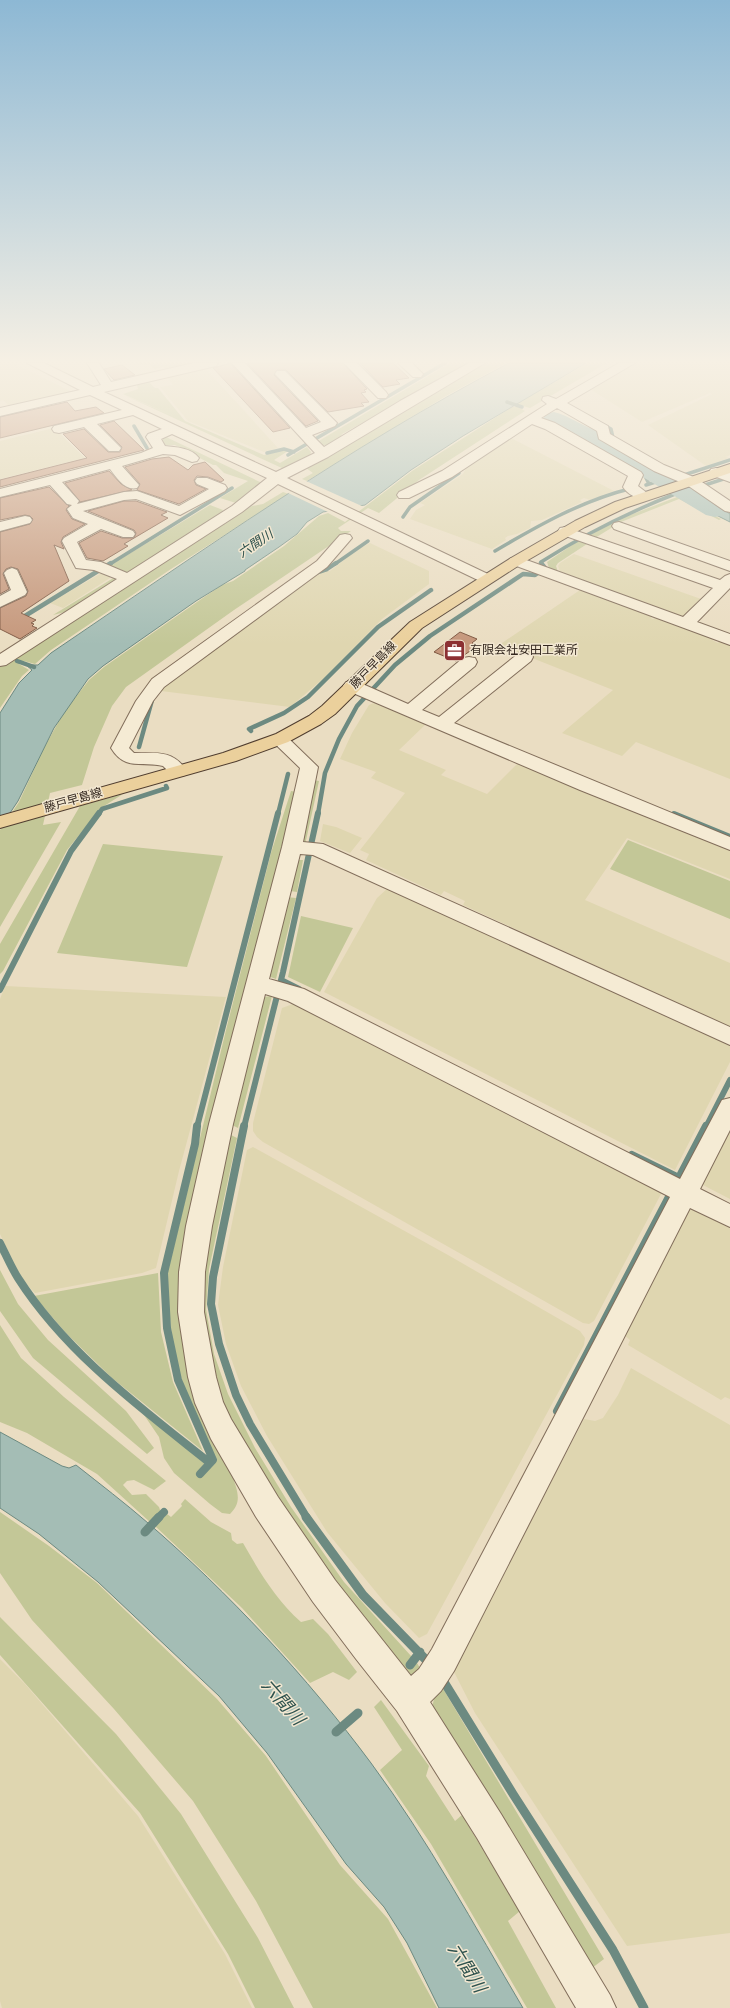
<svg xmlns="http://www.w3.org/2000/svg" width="730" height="2008" font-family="Georgia,'Noto Sans JP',serif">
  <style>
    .farmland { fill: #dfd6b0 }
    .green { fill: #c3c797 }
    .water { fill: #a4bdb5; stroke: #6c8a81 }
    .pier { fill: #eaddc2 }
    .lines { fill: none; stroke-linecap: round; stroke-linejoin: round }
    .stream-far4 { stroke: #6c8a81; stroke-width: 3.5 }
    .stream-far3 { stroke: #6c8a81; stroke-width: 4.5 }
    .stream-far2 { stroke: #6c8a81; stroke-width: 6 }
    .stream-far1 { stroke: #6c8a81; stroke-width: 8 }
    .stream { stroke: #6c8a81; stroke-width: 9 }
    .river { fill: #a4bdb5; fill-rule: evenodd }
    .building { fill: #c5977b; stroke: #7f5943 }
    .minor-casing { stroke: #826e5b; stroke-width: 2 }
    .major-casing { stroke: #503d2f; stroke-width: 2 }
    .minor { fill: #f5ebd4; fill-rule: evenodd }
    .major { fill: #ebd09c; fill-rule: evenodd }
    .labels { text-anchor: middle; stroke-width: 3; stroke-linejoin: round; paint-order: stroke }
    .far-poi-label { font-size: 12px; fill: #33271e; stroke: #f2e7d1; text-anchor: start }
    .far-street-label { font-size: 12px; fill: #33271e; stroke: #f2e7d1 }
    .far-water-label { font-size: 13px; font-style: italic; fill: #2e524e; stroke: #f2e7d1 }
    .near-water-label { font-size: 18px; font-style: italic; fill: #2e524e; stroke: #f2e7d1 }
  </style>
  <rect width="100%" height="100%" fill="#eaddc2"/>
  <path class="farmland" d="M0,363H13L74,393L11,408L3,400L0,401Z
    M634,363H730V455L726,457L729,458L706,466L648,425L712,394L710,393L642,422L590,389Z
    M206,369L278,448L264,452L188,421L160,387L173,385L168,378Z
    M54,428L85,458L0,479V441Z
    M511,438L614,491L590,500L584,498L580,500L582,502L542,520L531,521L530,528L517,534L508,536L505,538L506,540L492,549L410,519L416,510L425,505L420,503L463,474L466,468Z
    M370,543L429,571V584L382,619L324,678L290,707L161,691L165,685L322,571H330L358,549Z
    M574,554L701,599L685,617L560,572L558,566L560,563Z
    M103,572L111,576L110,578L63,608L50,603Z
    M580,590L652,615L651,617L652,619L660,617L715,637L712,640L718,643L720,640L730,643V779L636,742L622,756L562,733L613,690L499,645Z
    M374,703L426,724L399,750L446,770L441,775L487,794L518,763L730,849V879L627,838L585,900L730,963V1027L463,905L465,901L444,891L441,895L366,860L369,854L360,850L405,793L371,778L376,772L340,759L352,733L369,705Z
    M323,824L336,827L362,838L350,853L320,841Z
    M388,888L730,1042V1062L675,1170L324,992L377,898Z
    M5,986L226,997L179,1171L156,1268L142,1273L35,1293L22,1280L0,1234V999Z
    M293,1004L661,1190V1194L594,1321L589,1324L583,1323L263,1142L257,1137L253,1131V1123L282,1008Z
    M730,1127V1199L701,1184Z
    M253,1147L448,1255L580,1331L585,1338L584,1345L427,1634L419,1638L385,1603L327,1532L267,1436L241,1386L226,1344L218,1305L223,1267L247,1150Z
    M700,1209L730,1226V1399L725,1397L721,1400L628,1345L630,1340L624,1335L688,1210Z
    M631,1368L730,1425V1933L627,1946L475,1713L454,1672L460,1657L584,1419L595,1421L603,1418L618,1395Z
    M0,1659L25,1684L138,1816L225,1954L252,2008H2L0,2001Z"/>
  <path class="green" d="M137,363H204L168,372L164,367L154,369L149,364L138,365Z
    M450,363H472L342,434L340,438L328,445H320L317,442Z
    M487,363H506L446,396L307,481L302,479L313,473L306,468L455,380Z
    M588,363H607L530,408L516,404Z
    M149,382L155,388H158L185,421L264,455L280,451H288L274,460L280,463L307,447L311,452L310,456L284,469L124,395L176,417L123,394L138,389L137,385Z
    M512,407H518L525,411L419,480L379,513L368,508L338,528L341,531H351L234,610L126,687L112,706L94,747L82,785L50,793L43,825L61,822L0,927V830L19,802L44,748L64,712L89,680L104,667L197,602L222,585L233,581L284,546L319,516L328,513L345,522L412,471Z
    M164,436L262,483L236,503L220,498L248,481L224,473L216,465H213L175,445H164L162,438Z
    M283,492L289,494L171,569L51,650L35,664L24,661L19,664L29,670L22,676L0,708V667L213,529L252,506L263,504Z
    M677,497L721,519L719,520L679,499L621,522L595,538L590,535L617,520Z
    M210,505L223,510L220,515L128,573L109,566Z
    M578,541L587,544L558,563L556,566L558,572L549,568L547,562Z
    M115,577L118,579L69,611L53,615Z
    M313,780L319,781L305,845L300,844Z
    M291,791L297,792L184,1246L232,1475C237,1490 243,1502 230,1514L222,1513L210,1504L174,1473L164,1458L159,1437L140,1409L205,1463L197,1473L201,1477L215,1460C202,1429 185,1396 177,1363C170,1333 168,1301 168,1271L226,1030L271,853Z
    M123,794L101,808L67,850L3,971L0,974V944L80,806Z
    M628,840L730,881V919L610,869Z
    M103,844L223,856L187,967L57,953Z
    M297,860H303L297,892L290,891Z
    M286,897L296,898L276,979L265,975Z
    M301,916L353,928L320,992L288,977Z
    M272,996L238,1128L232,1125L263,997Z
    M225,1132L237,1138L209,1269L206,1309L214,1354L228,1394L255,1448L291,1507L344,1582L412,1657L407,1663L411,1668L417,1663L423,1673L407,1679L335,1589L221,1411L196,1303Z
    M0,1270L18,1304L48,1340L126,1411L154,1448L147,1454L33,1358L0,1311Z
    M158,1273L161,1332L173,1382L203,1451L112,1378L66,1333L34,1296Z
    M0,1325L21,1358L64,1397L166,1481L154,1490L134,1480L127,1481L123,1485L132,1495L146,1494L159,1507L161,1513L151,1523L97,1474L27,1433L0,1422Z
    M185,1499L211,1522L231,1533L232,1540L237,1544L243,1543C259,1571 276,1600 301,1622L313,1619L328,1634L357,1672L349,1680L333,1672L310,1683L242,1608L155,1526L167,1514L171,1517L182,1506L181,1504Z
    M0,1512L49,1546L97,1583L217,1699L266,1756L340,1865L388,1919L437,2008H313L256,1901L193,1801L114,1709L32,1620L0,1573Z
    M0,1617L116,1734L181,1814L258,1938L294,2008H255L228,1954L140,1813L0,1655Z
    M442,1687L604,1959L588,1971L431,1712L434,1699Z
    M381,1700L429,1766L426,1776L455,1821L462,1815L520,1911L508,1921L556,2008H527L431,1844L380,1770L402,1750L374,1707Z"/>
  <path class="water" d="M509,363H586L463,436L411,470L365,505L323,512L307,522L297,534L279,547L245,570V571L196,601L103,666L88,679L54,728L18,801L0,828V713L19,683L32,670L26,665H38L51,653C200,552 349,447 509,363Z
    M588,430L675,479L661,482L579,434Z
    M688,486L730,514V522L670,492Z
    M0,1432L62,1466L69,1468L76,1465C100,1484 125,1503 148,1523C228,1592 308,1678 371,1763C428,1840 474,1925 523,2008H439L407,1943L384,1907L346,1864L267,1753L219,1696L98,1582L39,1534L0,1508Z"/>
  <path class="pier" d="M306,481L364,507L330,513L288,493Z"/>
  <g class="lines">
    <path class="stream-far4" d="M507,402L522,407
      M602,424L611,429L613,438L618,441
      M134,426L147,448
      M267,453L284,449L294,452
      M288,455L445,363
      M636,471L645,476L649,484
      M684,475L730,460
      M646,485L665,479
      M705,485L730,477
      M61,507L93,499
      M403,517L410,507L459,473L458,470L461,468
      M495,551C539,525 583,500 633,488
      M110,564L232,488
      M335,564L368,541
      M542,564L541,562C585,534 631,511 680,492"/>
    <path class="stream-far3" d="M318,572L327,569L336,563
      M20,619L111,563
      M17,661L34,667
      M251,731L249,729L284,713L308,697L378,627L431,590
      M139,747L152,700
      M99,814L102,809L167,788L166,786
      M278,814L288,774
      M318,814L325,773L339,739L357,706L395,665L430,636L523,574L535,575L545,568L541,563"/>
    <path class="stream-far2" d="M674,814L730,837
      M281,980L299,989
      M0,990L71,851L99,813
      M197,1127L278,813
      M244,1127L283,972L318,813
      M706,1127L730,1080"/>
    <path class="stream-far1" d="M197,1126L195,1144L164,1273L167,1328L178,1380L213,1460L200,1474
      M244,1126L213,1277L211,1304L219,1344L236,1395L250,1424L307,1518
      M632,1155L681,1179
      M0,1243C6,1255 11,1267 18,1278C66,1353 141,1408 210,1463
      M557,1411L706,1126
      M158,1518L164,1512"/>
    <path class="stream" d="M306,1517L363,1595L430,1664
      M145,1532L159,1517
      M410,1665L420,1652
      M441,1677L513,1794L613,1950L644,2008
      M336,1732L358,1713"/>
    <path class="river" d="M554,412C570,416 583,427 599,431L724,505L727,510L724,515L715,517L706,515L583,441C570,437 551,431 543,419L546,414Z"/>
  </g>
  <path class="building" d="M231,363V364L290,428L273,432L213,368Z
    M247,363H343L367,389L364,390L366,392L361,393L369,402L361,403L364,406L328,412L286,370H277L274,375L318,421L306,426Z
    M360,363H393L409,378L396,380L400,384L383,387Z
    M122,365L135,375L114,380L104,369Z
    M67,402L75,411L96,407L104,413L0,438V417Z
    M114,421L144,450L0,487V480L87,458L63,434L84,429L108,452H120L122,447L100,425Z
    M169,457L188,470L193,465L205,462L224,480L221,482L208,477L197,476L194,480L196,485L206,489L179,504L137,490L140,484L125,467L152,459Z
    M109,471L121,484L132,490L80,502L65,483Z
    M49,487L69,506L66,510L72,519L85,524L63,537L61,542L64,549L54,545L69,581L21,613L36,620L31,623L34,624L32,626L37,628L20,639L0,629V608L26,596L28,591L18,569L11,567L6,569L3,574L9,589L0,594V532L30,524L33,519L30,516L25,515L0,520V498Z
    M124,501H136L167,512L161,515L168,518L124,544L128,546L103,561L87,558L79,543L101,531L122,538H134L136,533L134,530L88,511Z
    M460,632L477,639L472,643L477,646L456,661L434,652Z"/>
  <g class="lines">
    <defs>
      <path id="minor" d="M27,363H44L93,387L101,385L87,363H99L111,382L194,363H218L216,366L104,392L276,472L315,453L232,363H245L306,428L321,422L275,374L277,371H285L337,423L335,426L312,435L324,447L400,401L469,363H485L328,457L287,478L492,576L495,579L492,582H482L278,484L242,512L6,665L0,666V654L117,579L94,570L76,568L62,541L64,538L88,524L73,518L67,509L72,505L67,504L50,485L0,497V489L141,453L153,448L146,437L148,434L162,429L133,415L97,424L121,448L119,451H109L84,427L59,433L54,432L52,429L54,426L122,410L90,395L0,416V408L80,390ZM172,434L267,478L232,506L127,573L101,562L86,560L77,542L101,529L123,537H133L135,534L133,531L83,511L124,500L136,499L180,515L225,491L227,488L225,485L207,478H197L195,481L197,484L209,489L179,506L137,491L124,492L77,504L79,501L62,482L110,469C117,478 125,491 137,488L139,485L122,466L163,454L175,455L192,462L197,461L199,458C192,448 176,447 165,446L161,439Z
        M344,363H357L386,392L388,395L386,398H378Z
        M398,363H412L423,374L421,377H413Z
        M619,363H635L567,403L608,426L610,434L664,465L696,478L730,501V512L725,511L687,485L654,471L599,439L597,431L557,408L541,418L555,423L641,472L643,475L638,486L651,496L649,499C640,501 628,495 623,487L628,476L545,429L532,424L452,477L409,498H399L397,495L399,492L442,471L547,404L542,400L543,397L548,396L556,399Z
        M716,468L730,473V482L711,475L709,472L711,469Z
        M25,516L30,517L32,520L30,523L0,531V522Z
        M619,522L730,561V571L614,529L612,526L614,523Z
        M565,527L720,580L725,576L730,574V588L697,622L730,634V645L511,564L508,561L511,558H521L683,617L713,588L560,534L558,531L560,528Z
        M345,534L350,535L352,538L327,567L164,687L153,701L129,748L134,753C157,753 173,750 187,771L185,775C174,778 170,773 163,766C141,761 125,771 111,748L136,701L152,679L317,561L340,535Z
        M12,568L17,570L27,592L25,595L0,607V596L11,590L4,573L7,570Z
        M525,652L531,653L533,657L531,661L454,723L730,837V850L580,790L346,690L343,686L346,682L352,681L358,682L408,704L463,658L469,657L475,658L477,662L475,666L422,710L439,717L519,653Z
        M280,735L286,736L318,767L303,842L323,844L730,1027V1045L313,855L300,854L269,979L304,989L680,1179L722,1100L730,1098V1130L700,1189L730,1204V1227L690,1208L454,1671L441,1691L430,1702L501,1814L610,1995L616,2008H576L477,1838L397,1711L356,1659L313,1602L256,1517L211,1439L195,1403L188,1377L178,1312L179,1272L186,1226L209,1124L282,847L300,768L271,740L274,736ZM265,994L288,1001L670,1197L432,1649L419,1669L411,1676L335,1580L278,1497L231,1419L223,1402L216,1377L204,1312L205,1272L212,1226L233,1124Z"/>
      <path id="major" d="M730,464V473L625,508L585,527L521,564L422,628L335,714L321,724L288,742L236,761L0,828V816L223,753L276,734L309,716L322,706L410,622L511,558L575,521L615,502Z"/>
    </defs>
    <use href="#minor" class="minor-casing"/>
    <use href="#major" class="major-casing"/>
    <use href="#minor" class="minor"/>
    <use href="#major" class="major"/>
  </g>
  <linearGradient id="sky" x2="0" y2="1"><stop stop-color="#8db8d4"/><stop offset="0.56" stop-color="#f6f0e4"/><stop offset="1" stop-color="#f6f0e4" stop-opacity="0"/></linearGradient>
  <rect width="730" height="645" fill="url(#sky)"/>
  <defs>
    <symbol id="office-square" viewBox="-11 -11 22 22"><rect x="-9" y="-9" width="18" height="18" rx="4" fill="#8c3033" stroke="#f2e7d1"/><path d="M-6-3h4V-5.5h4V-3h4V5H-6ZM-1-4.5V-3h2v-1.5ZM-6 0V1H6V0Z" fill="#fff"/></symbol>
  </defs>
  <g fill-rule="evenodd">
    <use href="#office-square" x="442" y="638" width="25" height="25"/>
  </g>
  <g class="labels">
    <g class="far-poi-label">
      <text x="470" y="654">有限会社安田工業所</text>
    </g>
    <g class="far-street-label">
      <text transform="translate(373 665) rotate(-46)" y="4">藤戸早島線</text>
      <text transform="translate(73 800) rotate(-16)" y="4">藤戸早島線</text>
    </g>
    <g class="far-water-label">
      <text transform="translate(255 543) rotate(-34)" y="5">六間川</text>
    </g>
    <g class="near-water-label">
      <text transform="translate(283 1702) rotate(49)" y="6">六間川</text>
      <text transform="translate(467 1968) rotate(58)" y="6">六間川</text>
    </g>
  </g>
</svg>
